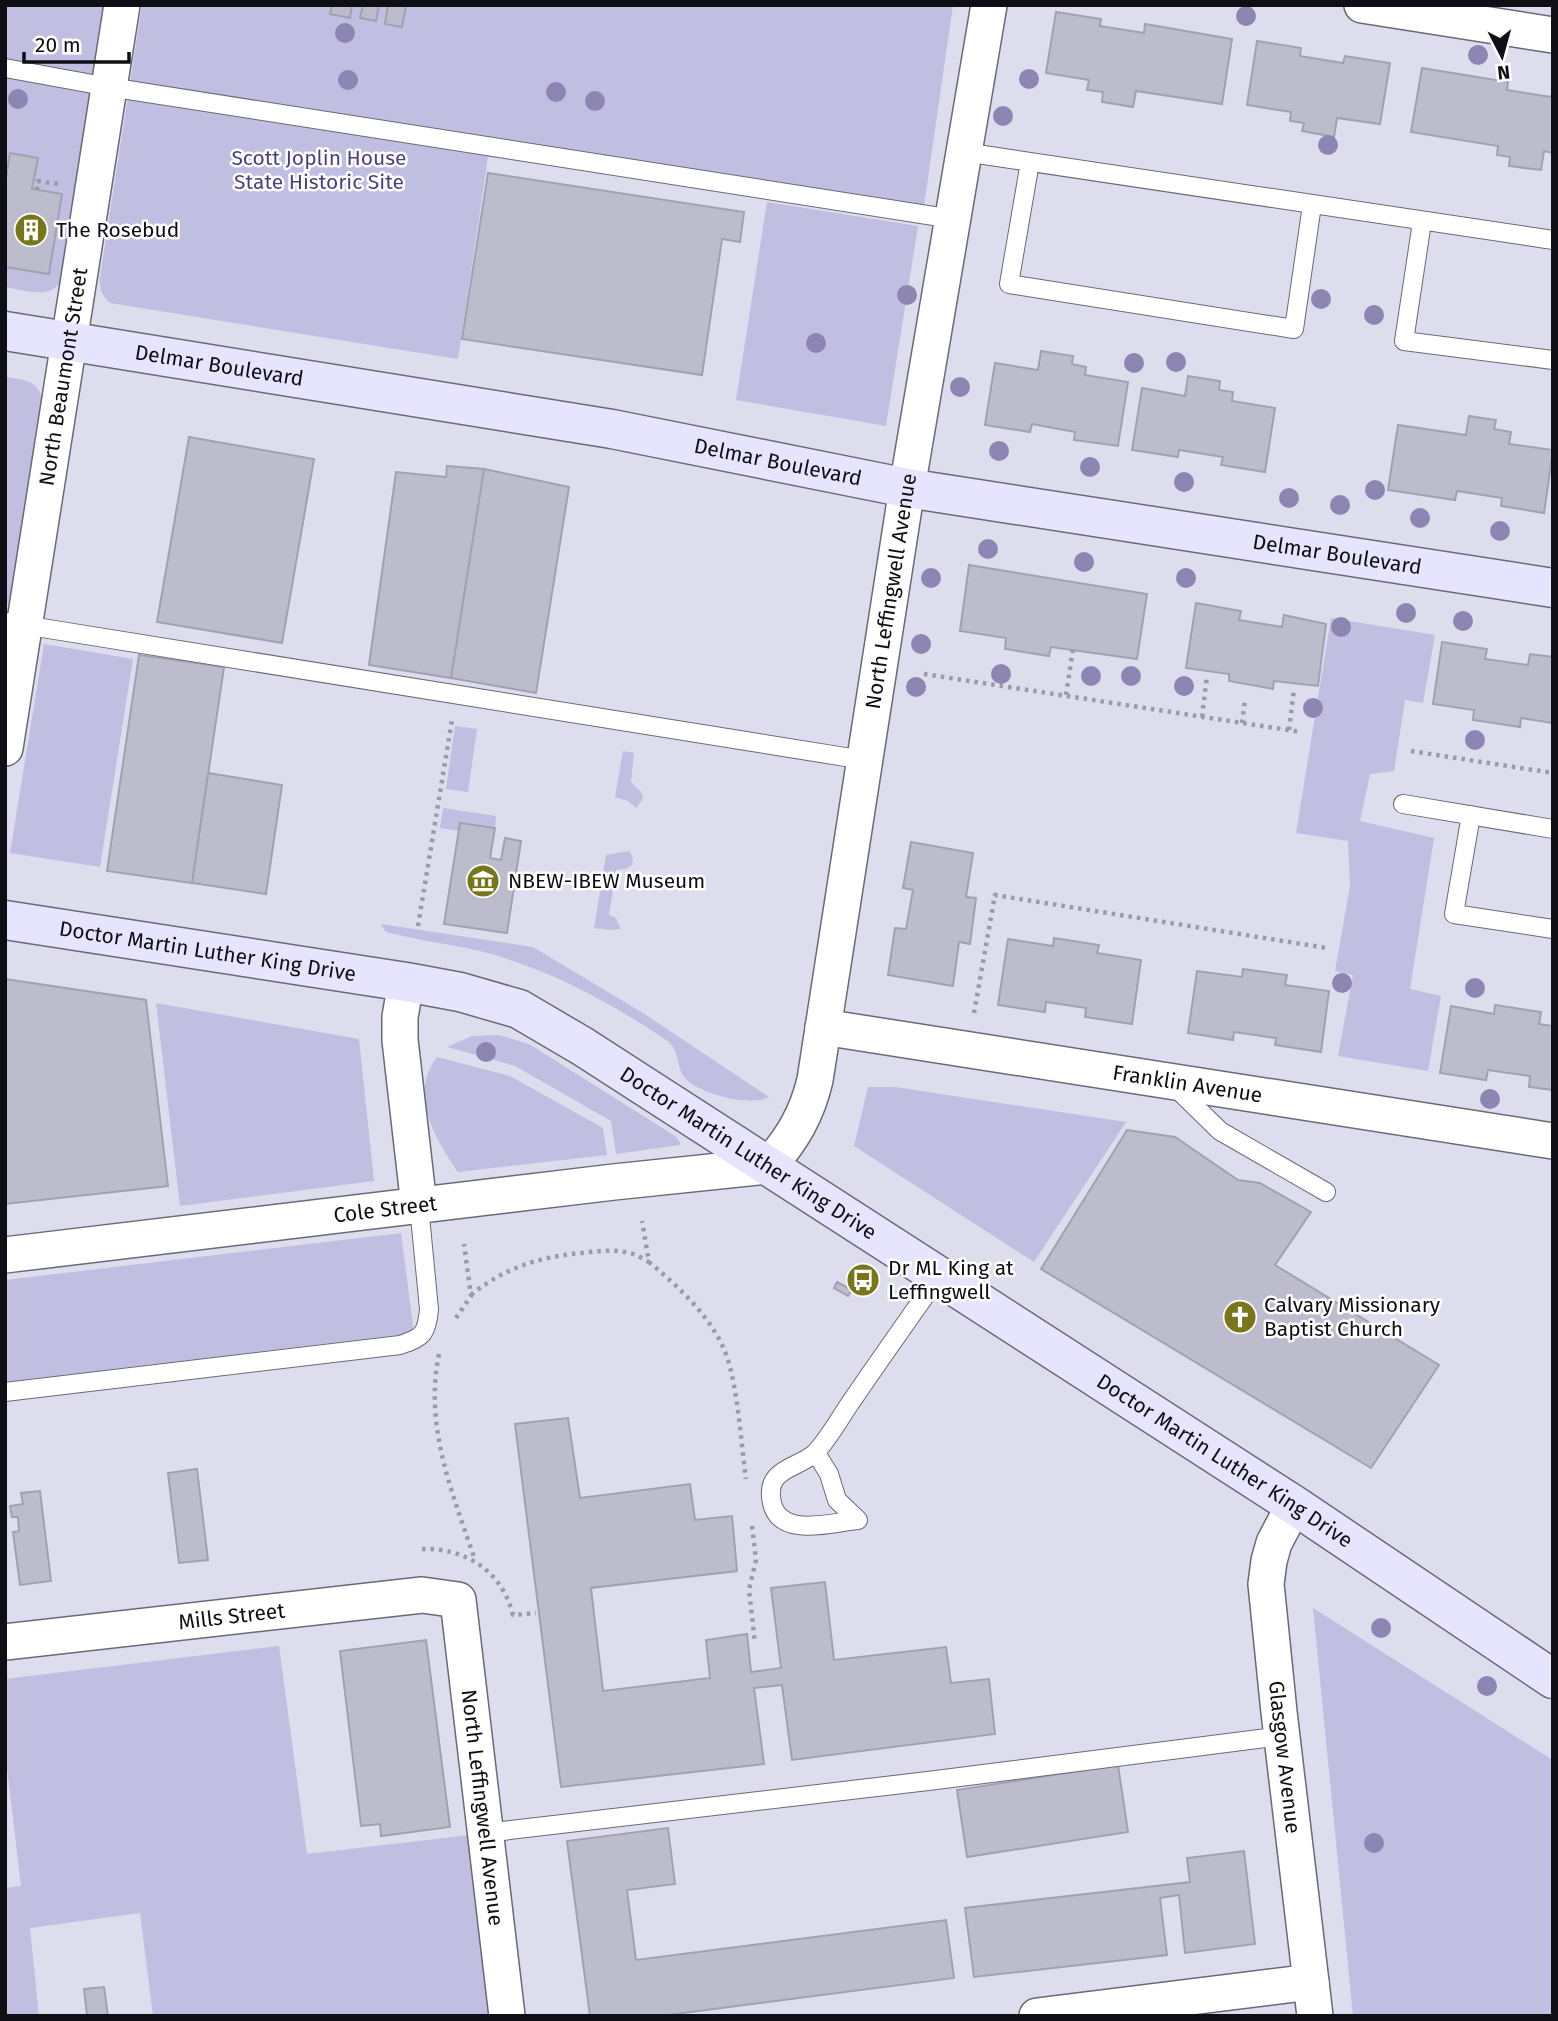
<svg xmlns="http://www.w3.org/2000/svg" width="1558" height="2021" font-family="'Fira Sans',sans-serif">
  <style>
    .green { fill: #c0bee1 }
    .building { fill: #bdbccc; stroke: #a2a1b1; stroke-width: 2 }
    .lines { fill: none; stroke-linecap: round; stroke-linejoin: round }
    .lane-casing { stroke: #696977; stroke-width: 20 }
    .street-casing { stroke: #696977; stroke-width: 38 }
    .secondary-casing { stroke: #696977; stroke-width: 41 }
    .path { stroke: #9b9aa7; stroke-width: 4.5; stroke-dasharray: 3.5 5; stroke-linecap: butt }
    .lane { stroke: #fff; stroke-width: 18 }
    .street { stroke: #fff; stroke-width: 35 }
    .secondary { stroke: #e7e4fe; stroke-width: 38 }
    .tree { fill: #8d86b2 }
    .labels { text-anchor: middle; stroke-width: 5; stroke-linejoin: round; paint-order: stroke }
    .park-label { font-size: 21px; fill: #4a3f81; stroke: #fff }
    .poi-label { font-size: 21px; fill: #0f0e14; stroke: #fff; text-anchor: start }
    .street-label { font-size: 21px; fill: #0f0e14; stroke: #fff }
  </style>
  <rect width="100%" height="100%" fill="#deddee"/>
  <path class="green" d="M5,5H104L61,281C50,300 24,290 5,287Z
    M142,5H953L924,206L522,143L519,161L488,157L458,359L110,303C102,295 99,289 100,277Z
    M767,202L918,226L886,426L736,400Z
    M5,377C25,380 41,380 42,404L11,603L5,602Z
    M1331,618L1435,635L1423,703L1405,700L1394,771L1370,774L1360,821L1434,838L1410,989L1441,996L1428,1071L1338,1056L1353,975L1335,971L1350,886L1348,841L1296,833Z
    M44,644L133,659L100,867L10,853Z
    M455,726L477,729L468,792L446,789Z
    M623,751L634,753L631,782L642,793L643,799L636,808L628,801L615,797Z
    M443,808L496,816L495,828L460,823L459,831L440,828Z
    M629,851L633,858L632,865L626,869L616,870L609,915L616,918L621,929L610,930L594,928L606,855Z
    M381,924L533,947L643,1013L769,1097C750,1107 698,1094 684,1077C676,1066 680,1049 666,1040C610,1002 547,968 480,951C449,944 417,940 386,932Z
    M156,1003L359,1039L374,1181L180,1206Z
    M499,1035L529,1044L675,1136L680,1142V1145L616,1154L611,1121L515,1066L447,1047L472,1036Z
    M437,1057L510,1076L603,1128L607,1155L458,1172C436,1140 408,1095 437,1057Z
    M868,1087H895L1126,1122L1034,1262L854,1146Z
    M401,1233L414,1333L5,1382V1280Z
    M1313,1608L1553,1760V2016H1353Z
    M279,1646L307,1854L470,1835L492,2016H153L140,1913L30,1928L39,2016H5V1888L21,1886L5,1751V1679Z"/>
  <path class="building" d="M332,5H352L350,18L330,14Z
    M363,5H379L376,21L360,18Z
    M388,5H406L402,27L385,24Z
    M1056,12L1101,19L1100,26L1144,33L1145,24L1232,39L1222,104L1136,91L1133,107L1102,102L1103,92L1087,90L1089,80L1046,73Z
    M1257,41L1301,48L1300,56L1343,63L1345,56L1390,63L1380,124L1337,118L1334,137L1302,131L1304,123L1290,121L1291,112L1247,105Z
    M1422,68L1508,82L1507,90L1551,97L1553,90V153L1544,151L1541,170L1509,166L1510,157L1497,155L1498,146L1411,132Z
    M10,153L38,158L32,189L62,194L49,274L5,267V184Z
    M488,173L744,212L740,242L722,239L702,375L462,339Z
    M1041,351L1073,356L1072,364L1086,367L1085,375L1128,382L1118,446L1074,440L1075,432L1032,424L1030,432L985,425L995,363L1038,370Z
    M1188,376L1220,381L1219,390L1233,392L1232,401L1275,408L1265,472L1221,465L1223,457L1179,450L1178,457L1132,450L1142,388L1185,396Z
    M1469,416L1496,420L1494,429L1511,432L1509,444L1553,450L1544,513L1501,506L1502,498L1457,491L1455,500L1388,490L1398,425L1466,435Z
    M189,437L314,459L282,643L157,622Z
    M447,466L484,469L451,678L369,665L396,472L446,477Z
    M484,469L569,487L536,693L451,678Z
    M969,565L1147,594L1137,659L1051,647L1049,656L1005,649L1006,638L960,631Z
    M1196,603L1241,611L1239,620L1282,627L1284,615L1326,624L1318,686L1274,681L1273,689L1229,681V674L1186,668Z
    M1442,642L1487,649L1485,659L1528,665L1530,654L1553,657V723L1521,718L1520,727L1473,720L1474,710L1433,704Z
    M139,655L224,667L192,883L107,871Z
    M208,773L282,785L266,894L192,883Z
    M460,823L495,828L490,858L501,860L505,838L521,841L507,933L444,924Z
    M911,842L973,853L966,897L976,898L970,944L959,942L953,986L888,975L895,928L906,929L913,890L903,888Z
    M1054,938L1099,945L1097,953L1141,960L1132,1024L1085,1017L1086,1008L1046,1002L1045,1012L998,1005L1008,939L1053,946Z
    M1243,969L1287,975L1285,985L1329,991L1321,1052L1275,1045L1276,1038L1234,1032L1233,1040L1188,1033L1197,971L1242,977Z
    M5,979L146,1000L168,1186L5,1204Z
    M1495,1005L1541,1012L1539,1024L1553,1026V1090L1529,1087L1530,1076L1488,1070L1486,1080L1440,1073L1451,1006L1494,1014Z
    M1127,1130L1175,1137L1238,1180L1260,1183L1311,1212L1275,1265L1439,1365L1371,1468L1041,1269Z
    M837,1282L852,1290L848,1296L834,1288Z
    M568,1418L580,1498L690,1484L695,1520L732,1516L737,1571L591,1588L603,1691L710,1678L706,1640L747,1634L751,1672L781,1668L771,1588L825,1582L834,1660L946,1647L951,1683L989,1679L995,1734L792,1760L782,1685L754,1688L764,1764L561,1787L515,1424Z
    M197,1469L208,1560L179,1563L168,1473Z
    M40,1491L51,1581L20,1585L13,1532L19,1531L18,1517H12L10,1506L23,1504L21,1493Z
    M426,1640L450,1827L381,1836L380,1824L361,1826L340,1651Z
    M1118,1765L1128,1832L967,1857L957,1790Z
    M668,1828L675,1884L627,1890L636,1960L946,1920L954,1978L660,2016H590L567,1841Z
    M1244,1851L1255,1944L1185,1953L1179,1895L1160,1898L1167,1955L974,1977L965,1908L1190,1882L1187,1858Z
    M104,1987L108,2016H77L87,2015L84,1989Z"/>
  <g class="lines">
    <defs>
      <path id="lane" d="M5,68L109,87L953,219
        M964,152L1553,240
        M1030,162L1009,284L1294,329L1312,205
        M1422,222L1404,341L1553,360
        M5,622L864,760
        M1403,804L1553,829
        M1471,815L1454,914L1553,929
        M1175,1087L1220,1131L1326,1192
        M5,1392L400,1345C423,1338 427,1333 429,1309L419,1206
        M816,1453L829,1474L837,1500L858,1520
        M858,1520C833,1522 780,1539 772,1503C764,1467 799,1469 816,1452C830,1437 841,1416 853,1399C881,1358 910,1317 939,1276
        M485,1833L928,1781L1282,1736"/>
      <g id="street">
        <path d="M1362,5L1553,35"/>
        <path id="s1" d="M5,748L122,5"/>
        <path d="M406,982L400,1017V1040L419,1206"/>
        <path id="s2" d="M823,1027L1553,1141"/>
        <path id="s3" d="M5,1255L614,1182L768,1166C792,1140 807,1114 815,1080L907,488L989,5"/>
        <path id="s4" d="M1294,1505L1274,1543L1269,1561L1266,1584L1279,1712L1315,2016"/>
        <path id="s5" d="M5,1642L422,1595L458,1600L507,2016"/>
        <path d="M1037,2016L1311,1982"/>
      </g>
      <g id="secondary">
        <path id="s6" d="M5,331L612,429L907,488L1553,588"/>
        <path id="s7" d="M5,920L406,982L460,992L519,1009L582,1046L1294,1505L1553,1679"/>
      </g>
    </defs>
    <use href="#lane" class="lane-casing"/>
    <use href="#street" class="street-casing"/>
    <use href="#secondary" class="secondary-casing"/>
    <path class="path" d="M37,190L38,181L59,184
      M924,674L1301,732
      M1066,695L1073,649
      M1202,717L1207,676
      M1242,723L1245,700
      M1289,730L1294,689
      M1411,751L1553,773
      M418,926L452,720
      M974,1013L995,895L1327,948
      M649,1262C682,1290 719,1323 730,1367C739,1403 741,1442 746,1479
      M471,1295C504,1268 539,1257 581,1253C597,1251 613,1249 629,1253C636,1254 643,1259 649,1262L642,1221
      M456,1318L471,1296L464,1244
      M439,1354C424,1426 452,1492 475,1560
      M752,1526L756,1560L749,1590L755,1643
      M422,1549C466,1548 502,1571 513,1615L536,1613"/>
    <use href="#lane" class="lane"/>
    <use href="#street" class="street"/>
    <use href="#secondary" class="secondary"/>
  </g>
  <g class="tree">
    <circle cx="1246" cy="16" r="10"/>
    <circle cx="345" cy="33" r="10"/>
    <circle cx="1478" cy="55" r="10"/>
    <circle cx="1029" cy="79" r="10"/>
    <circle cx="348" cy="80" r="10"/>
    <circle cx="556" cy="92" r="10"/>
    <circle cx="18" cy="99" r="10"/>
    <circle cx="595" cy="101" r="10"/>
    <circle cx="1003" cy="116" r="10"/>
    <circle cx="1328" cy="145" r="10"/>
    <circle cx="907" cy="295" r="10"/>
    <circle cx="1321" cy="299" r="10"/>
    <circle cx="1374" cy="315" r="10"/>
    <circle cx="816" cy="343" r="10"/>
    <circle cx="1176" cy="362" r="10"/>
    <circle cx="1134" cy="363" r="10"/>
    <circle cx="960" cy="387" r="10"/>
    <circle cx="999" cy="451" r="10"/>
    <circle cx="1090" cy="467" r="10"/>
    <circle cx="1184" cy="482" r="10"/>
    <circle cx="1375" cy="490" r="10"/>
    <circle cx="1289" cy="498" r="10"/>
    <circle cx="1340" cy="505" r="10"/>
    <circle cx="1420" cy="518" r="10"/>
    <circle cx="1500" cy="531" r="10"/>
    <circle cx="988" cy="549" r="10"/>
    <circle cx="1084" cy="562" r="10"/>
    <circle cx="931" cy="578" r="10"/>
    <circle cx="1186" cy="578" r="10"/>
    <circle cx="1406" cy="613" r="10"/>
    <circle cx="1463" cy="621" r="10"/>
    <circle cx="1341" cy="627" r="10"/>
    <circle cx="921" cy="644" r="10"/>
    <circle cx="1001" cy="674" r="10"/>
    <circle cx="1091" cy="676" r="10"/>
    <circle cx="1131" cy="676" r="10"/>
    <circle cx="1184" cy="686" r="10"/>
    <circle cx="916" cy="687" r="10"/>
    <circle cx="1313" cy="708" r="10"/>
    <circle cx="1475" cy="740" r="10"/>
    <circle cx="1342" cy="983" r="10"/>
    <circle cx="1475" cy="988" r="10"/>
    <circle cx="486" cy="1052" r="10"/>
    <circle cx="1490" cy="1099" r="10"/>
    <circle cx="1381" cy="1628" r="10"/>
    <circle cx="1487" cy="1686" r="10"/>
    <circle cx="1374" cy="1843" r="10"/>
  </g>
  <defs>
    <symbol id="building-disc" viewBox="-11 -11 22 22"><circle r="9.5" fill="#78761b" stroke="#fff"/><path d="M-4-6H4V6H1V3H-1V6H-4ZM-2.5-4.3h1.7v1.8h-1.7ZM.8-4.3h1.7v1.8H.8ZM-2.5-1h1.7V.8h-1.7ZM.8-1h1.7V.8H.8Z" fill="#fff"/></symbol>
    <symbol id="museum-disc" viewBox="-11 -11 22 22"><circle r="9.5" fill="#78761b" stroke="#fff"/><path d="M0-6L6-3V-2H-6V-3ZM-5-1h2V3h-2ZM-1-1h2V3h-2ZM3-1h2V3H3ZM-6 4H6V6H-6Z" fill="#fff"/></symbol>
    <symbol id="bus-disc" viewBox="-11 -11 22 22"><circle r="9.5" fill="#78761b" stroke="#fff"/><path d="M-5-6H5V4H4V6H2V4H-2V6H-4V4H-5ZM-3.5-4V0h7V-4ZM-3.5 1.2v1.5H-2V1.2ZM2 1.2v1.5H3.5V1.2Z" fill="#fff"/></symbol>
    <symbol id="church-disc" viewBox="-11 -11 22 22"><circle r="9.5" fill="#78761b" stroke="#fff"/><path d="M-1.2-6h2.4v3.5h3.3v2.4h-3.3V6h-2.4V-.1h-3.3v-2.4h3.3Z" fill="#fff"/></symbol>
  </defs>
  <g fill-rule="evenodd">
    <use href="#building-disc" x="12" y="211" width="38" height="38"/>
    <use href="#museum-disc" x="464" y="862" width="38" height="38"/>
    <use href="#bus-disc" x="844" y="1261" width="38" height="38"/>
    <use href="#church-disc" x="1221" y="1298" width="38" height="38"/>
  </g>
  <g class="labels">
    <g class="park-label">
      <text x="319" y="165">Scott Joplin House<tspan x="319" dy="24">State Historic Site</tspan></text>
    </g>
    <g class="poi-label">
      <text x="56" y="237">The Rosebud</text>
      <text x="508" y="888">NBEW-IBEW Museum</text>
      <text x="888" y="1275">Dr ML King at<tspan x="888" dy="24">Leffingwell</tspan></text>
      <text x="1264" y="1312">Calvary Missionary<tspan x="1264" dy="24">Baptist Church</tspan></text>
    </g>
    <g class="street-label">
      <text dy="7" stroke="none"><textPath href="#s6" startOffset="217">Delmar Boulevard</textPath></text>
      <text dy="7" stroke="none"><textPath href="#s1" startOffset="376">North Beaumont Street</textPath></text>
      <text dy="7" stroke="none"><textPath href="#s6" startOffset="784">Delmar Boulevard</textPath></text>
      <text dy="7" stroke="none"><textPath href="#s6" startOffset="1351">Delmar Boulevard</textPath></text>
      <text dy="7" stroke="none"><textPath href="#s3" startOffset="1362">North Leffingwell Avenue</textPath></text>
      <text dy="7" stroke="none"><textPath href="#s7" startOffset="205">Doctor Martin Luther King Drive</textPath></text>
      <text dy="7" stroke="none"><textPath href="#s2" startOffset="369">Franklin Avenue</textPath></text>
      <text dy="7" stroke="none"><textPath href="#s7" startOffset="793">Doctor Martin Luther King Drive</textPath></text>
      <text dy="7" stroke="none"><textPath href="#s3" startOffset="383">Cole Street</textPath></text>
      <text dy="7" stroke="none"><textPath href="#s7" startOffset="1360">Doctor Martin Luther King Drive</textPath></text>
      <text dy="7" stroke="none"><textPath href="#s5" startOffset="228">Mills Street</textPath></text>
      <text dy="7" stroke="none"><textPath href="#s4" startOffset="259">Glasgow Avenue</textPath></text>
      <text dy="7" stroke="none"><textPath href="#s5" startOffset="665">North Leffingwell Avenue</textPath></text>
    </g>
  </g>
  <rect width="1558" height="2021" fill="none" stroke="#0f0e14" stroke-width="14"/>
  <g transform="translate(1502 56) rotate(174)" stroke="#ffffff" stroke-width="5" paint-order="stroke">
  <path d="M0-5L12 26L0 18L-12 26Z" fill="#0f0e14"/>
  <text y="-10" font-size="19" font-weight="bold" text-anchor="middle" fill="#0f0e14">N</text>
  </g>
  <path d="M24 52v10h105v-10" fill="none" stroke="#0f0e14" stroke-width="3.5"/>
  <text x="35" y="52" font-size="21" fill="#0f0e14" stroke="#ffffff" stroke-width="5" paint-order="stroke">20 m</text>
</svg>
